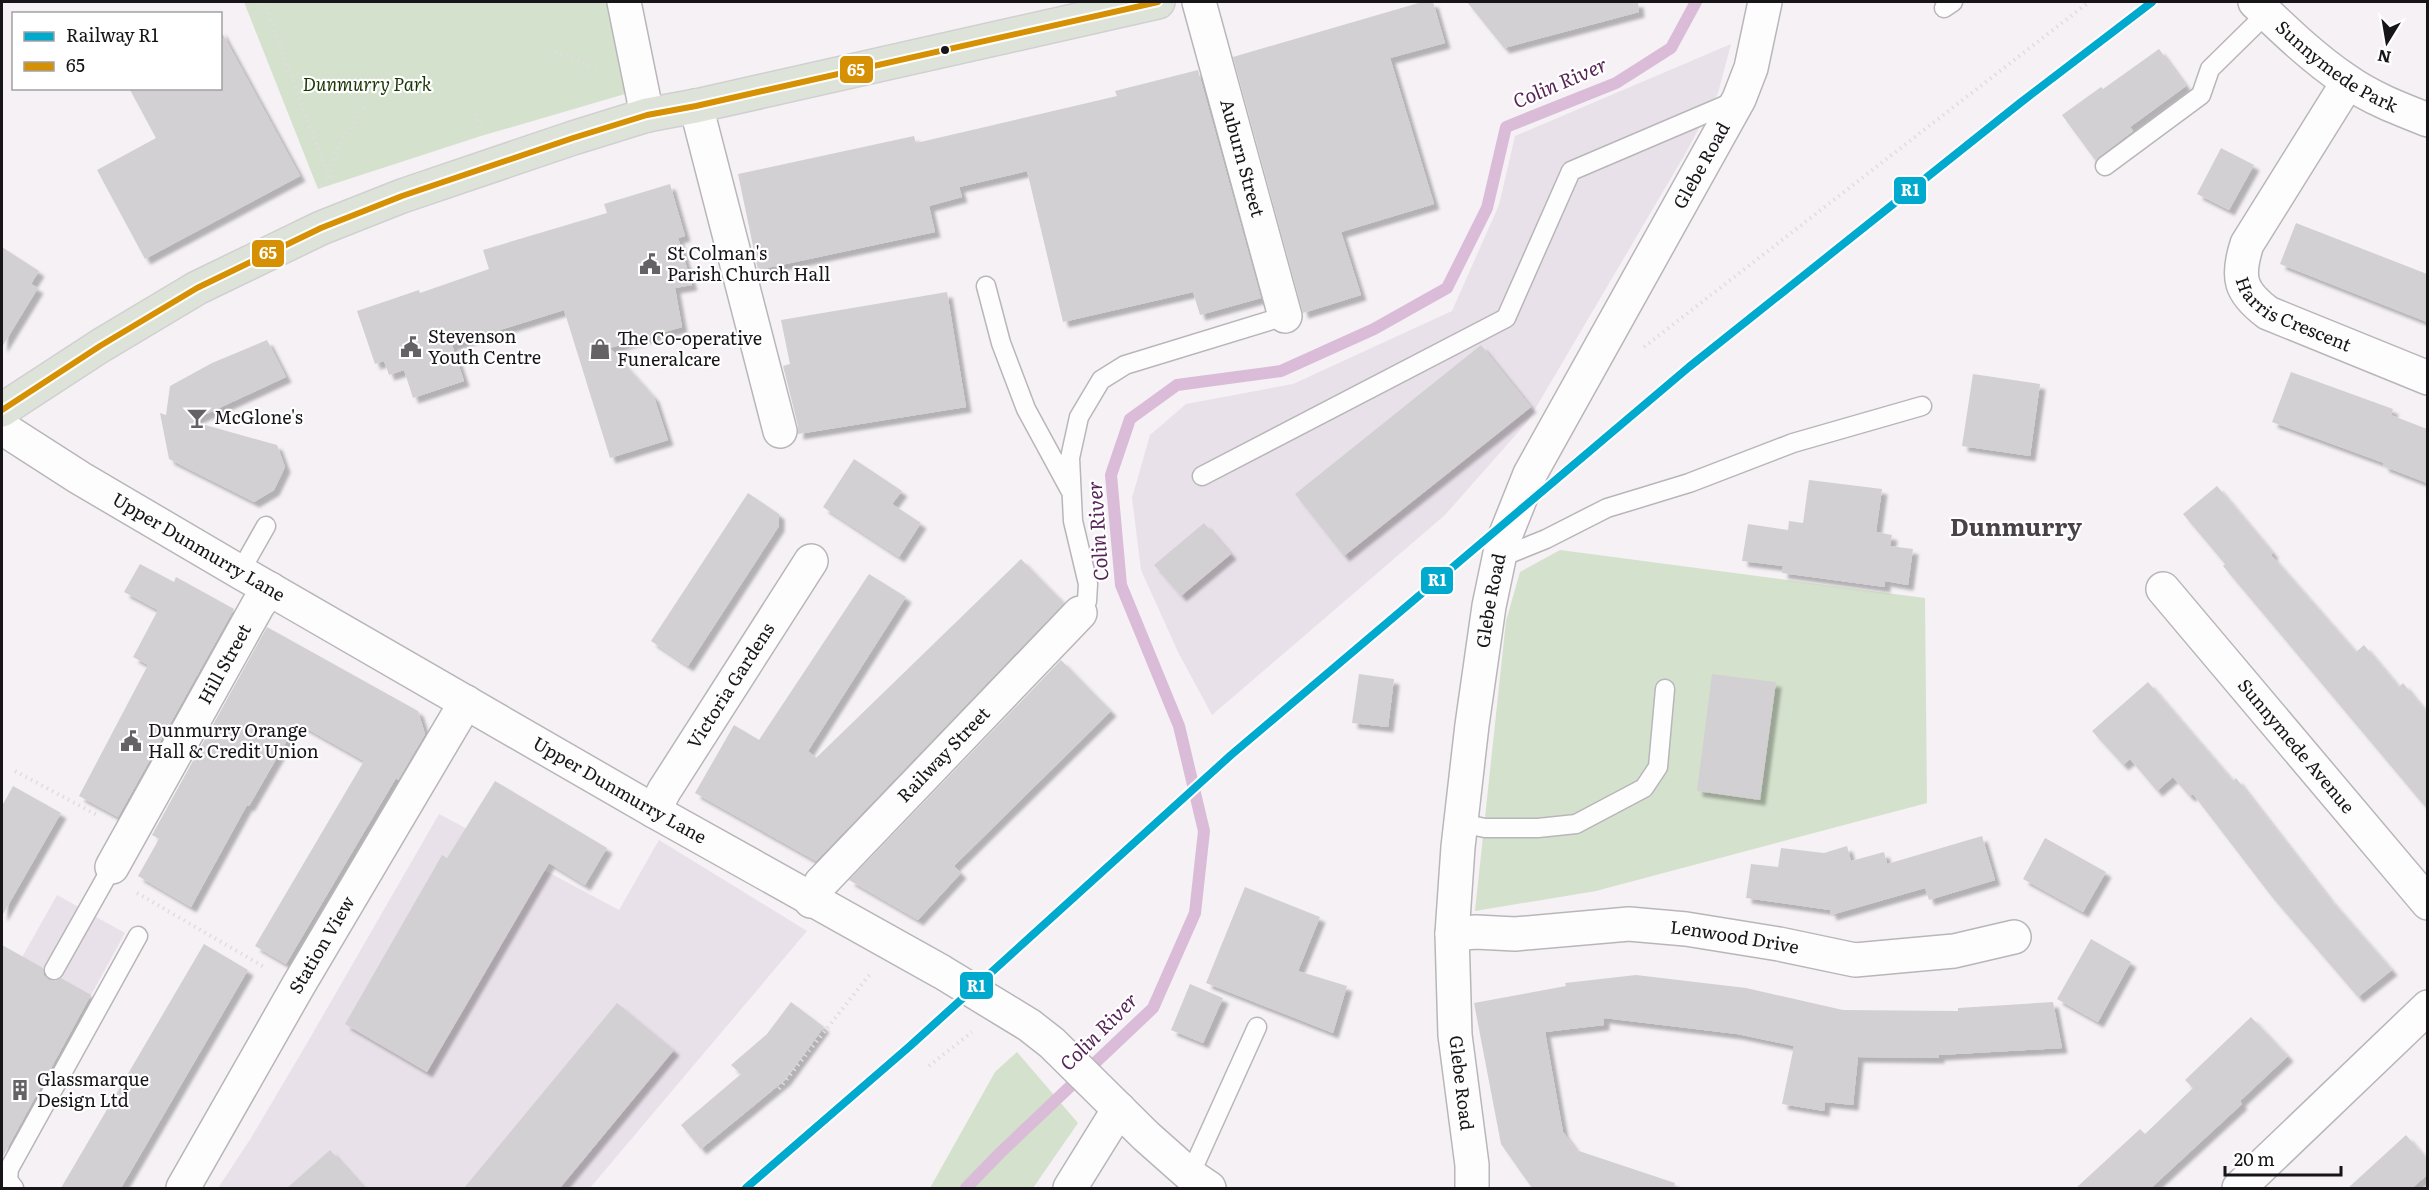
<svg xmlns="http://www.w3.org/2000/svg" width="2429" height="1190" font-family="Literata,serif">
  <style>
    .built { fill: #e9e1e9 }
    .green { fill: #d4e1cc }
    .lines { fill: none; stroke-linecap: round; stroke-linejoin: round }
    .stream { stroke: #dabcd8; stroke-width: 12 }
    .building { fill: #d3d0d3; filter: url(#shadow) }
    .service-casing { stroke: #b9b6b9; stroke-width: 21 }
    .minor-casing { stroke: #b9b6b9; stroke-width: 36 }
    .tertiary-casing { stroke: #b9b6b9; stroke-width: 36 }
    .primary-casing { stroke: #d1d0d1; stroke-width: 36 }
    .path { stroke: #dfdedf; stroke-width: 4; stroke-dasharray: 1.5 4.5; stroke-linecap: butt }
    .service { stroke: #fefdfe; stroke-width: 18 }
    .minor { stroke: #fefdfe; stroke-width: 33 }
    .tertiary { stroke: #fefdfe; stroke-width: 33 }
    .primary { stroke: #dee3da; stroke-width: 33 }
    .bus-1-casing { stroke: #fff; stroke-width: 10 }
    .bus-1 { stroke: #d59003; stroke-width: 6 }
    .rail-1-casing { stroke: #fff; stroke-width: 12 }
    .rail-1 { stroke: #00a9ce; stroke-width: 8 }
    .bus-dot { fill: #171517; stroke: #fff; stroke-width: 2 }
    .labels { text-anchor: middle; stroke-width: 4.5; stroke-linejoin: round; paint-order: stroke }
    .street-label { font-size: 18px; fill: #171517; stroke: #fff }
    .park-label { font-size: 18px; font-style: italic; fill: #1a3604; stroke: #fff }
    .poi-label { font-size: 18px; fill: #171517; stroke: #fff; text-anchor: start }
    .water-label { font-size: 20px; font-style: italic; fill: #572556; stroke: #fff }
    .district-label { font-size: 24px; font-weight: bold; fill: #494349; stroke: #fff }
    .line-badge { stroke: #fff; stroke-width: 2 }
    .badge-label { font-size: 16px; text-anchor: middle; font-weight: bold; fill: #fff }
  </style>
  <defs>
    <filter id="shadow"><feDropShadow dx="5.5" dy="5.5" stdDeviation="1.5" flood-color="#0004"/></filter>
  </defs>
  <rect width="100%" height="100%" fill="#f5f1f5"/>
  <path class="built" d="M1731,44L1718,93L1684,156L1528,421L1445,515L1212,715L1178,652L1141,570L1132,498L1150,435L1186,404L1293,384L1452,311L1499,205L1515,136Z
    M439,814L619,910L659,840L807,931L590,1188H218L251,1138L310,1038Z
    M57,895L125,933L2,1158V993Z"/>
  <path class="green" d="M244,2H606L625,94L481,136L318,189Z
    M1560,550L1925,598L1927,803L1596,891L1475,911L1506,621L1520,572Z
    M1017,1052L1078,1123L1033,1188H930L995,1072Z"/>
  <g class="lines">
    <path class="stream" d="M966,1188L1000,1153L1153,1008L1195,913L1204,831L1179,726L1121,585L1111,475L1130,419L1177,385L1281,371L1374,329L1447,288L1487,208L1506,127L1616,83L1671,48L1696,2"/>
  </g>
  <path class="building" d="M1422,2H1433L1445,43L1390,58L1434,204L1341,232L1361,295L1303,313L1233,57Z
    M1467,2H1638L1639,12L1504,48Z
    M220,29L300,176L145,259L97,170L156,138L129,88H220Z
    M2159,49L2186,86L2130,127L2133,131L2095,160L2062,115L2101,87L2103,89Z
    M1198,70L1261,298L1200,315L1193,292L1063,322L1027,171L959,187L962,197L929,206L935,232L758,270L738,174L914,136L916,143L985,127L1117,96L1115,91Z
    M2221,148L2254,165L2229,210L2197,194Z
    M670,184L685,236L678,238L692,285L675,288L682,327L610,348L654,397L668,440L610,458L564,310L452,345L464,381L413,398L404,370L389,375L384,361L375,364L357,311L419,290L420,293L489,269L483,250L607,213L604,204Z
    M2296,223L2427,274V322L2280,264Z
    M2,247L39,271L31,284L38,288L2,347Z
    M947,292L966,407L798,434V426L783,366L790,364L781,320Z
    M267,340L286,377L191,421L277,445L285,467L274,490L254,502L169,459L160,413L166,415L170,386L212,363Z
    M1481,345L1531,407L1344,556L1295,494Z
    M2291,372L2393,409L2391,415L2427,429V483L2383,466L2384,463L2272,422Z
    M1973,374L2040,384L2030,456L1962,446Z
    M854,459L902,491L892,504L921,523L899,557L823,507Z
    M1809,480L1882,489L1876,532L1892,535L1890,546L1913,549L1908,585L1885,581V587L1782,573L1783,566L1742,561L1748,524L1788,530L1789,521L1803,523Z
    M2217,486L2273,553L2271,555L2356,652L2364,645L2399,687L2403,683L2427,713V809L2223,566L2225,564L2183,514Z
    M748,493L779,514V526L688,666L651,641Z
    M1204,523L1231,554L1181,596L1154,565Z
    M1021,559L1064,603L816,861L695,793L734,725L759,740L869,574L906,597L808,751L816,758Z
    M140,564L174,582L176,577L234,609L118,817L79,796L148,665L133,657L158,610L124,592Z
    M267,627L418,711L425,734L398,780L396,778L286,964L255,946L364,761L297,723L249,806L247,805L191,907L138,876L159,839L152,835Z
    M1061,660L1111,711L954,866L961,873L918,920L849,880Z
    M1359,674L1394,679L1388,727L1352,723Z
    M1712,674L1776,682L1760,800L1697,791Z
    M2148,682L2233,781L2236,778L2329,898L2392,970L2358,997L2272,897L2193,794L2189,796L2173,777L2157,791L2130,759L2123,765L2092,731Z
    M495,781L607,848L585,885L549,863L427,1072L345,1024L442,855L447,858Z
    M13,786L61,813L2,916V806Z
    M1982,836L1995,880L1929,900L1925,888L1831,915L1830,910L1746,898L1751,864L1778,867L1781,848L1824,853L1847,846L1851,861L1884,852L1887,864Z
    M2045,838L2106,872L2083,912L2023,879Z
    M1245,887L1320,917L1298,971L1347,986L1333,1033L1206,983Z
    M2091,939L2131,962L2098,1022L2057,999Z
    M204,944L248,970L121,1188H61Z
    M2,945L43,968L44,975L49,980L55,981L61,978L91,995L2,1158Z
    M1636,975L1746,988L1843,1010L1958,1011V1008L2053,1002L2062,1048L1939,1055V1058L1858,1057L1853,1105L1825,1102L1824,1111L1782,1104L1794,1046L1737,1034L1604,1018V1025L1545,1032L1563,1132L1576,1150L1675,1183L1674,1188H1532L1501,1144L1474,1003L1566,986L1565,983Z
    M1190,984L1223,998L1203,1043L1171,1030Z
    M791,1002L824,1027L785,1080L701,1149L681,1125L741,1074L731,1065L767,1034Z
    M617,1003L674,1050L560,1188H464Z
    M2251,1017L2288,1056L2240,1101L2242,1104L2151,1188H2076L2140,1129L2145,1134L2193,1088L2185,1080Z
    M2406,1135L2427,1159V1175L2412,1188H2348Z
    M330,1150L364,1188H287Z"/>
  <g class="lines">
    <defs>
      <path id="service" d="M1944,8L1953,2
        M2105,166L2201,95L2210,69L2267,13
        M986,286L1001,343L1026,409L1070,490
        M1202,476L1506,318L1571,171L1735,101
        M1499,558L1546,539L1607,508L1689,483L1793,443L1922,406
        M240,572L266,526
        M1080,613L1087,601L1088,584L1073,521L1070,458L1079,417L1101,380L1125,365L1285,316
        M1461,823L1485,828H1538L1576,824L1644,788L1658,767L1665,689
        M54,970L112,867
        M1190,1175L1257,1027
        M14,1188L8,1180L9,1169L138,936"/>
      <g id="minor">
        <path d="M624,2L647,115"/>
        <path id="s1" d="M1199,2L1285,316"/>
        <path id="s2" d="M2255,2C2284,30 2313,58 2347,81C2371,98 2400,109 2428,120"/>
        <path id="s3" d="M2348,82L2247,244C2236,278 2240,292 2268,313L2428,378"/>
        <path d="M696,106L780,431"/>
        <path id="s4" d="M2163,589L2428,903"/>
        <path id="s5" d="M654,811L664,791L811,561"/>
        <path id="s6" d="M112,867L258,605L270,589"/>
        <path id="s7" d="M811,901L821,883L1080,613"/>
        <path id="s8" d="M1452,934L1476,932L1515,934L1629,924L1686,929L1779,944L1855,960L1954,951L2014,937"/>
        <path id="s9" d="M183,1188L298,986L466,702"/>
        <path d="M1070,1188L1119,1109"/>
        <path id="s10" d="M1472,1188V1165L1455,1035L1452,934L1458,847L1472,725L1489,606L1502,544L1530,474L1739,99L1751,68L1765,2"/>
        <path d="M2239,1188L2428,1007"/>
      </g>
      <g id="tertiary">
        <path id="s11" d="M2,428L80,478L240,572L654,811L942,972L1029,1025L1052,1043L1146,1136L1190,1175L1209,1188"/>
      </g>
      <path id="primary" d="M2,410L100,346L197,288L321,228L402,196L573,138L647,115L696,106L1158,2"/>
    </defs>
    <use href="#service" class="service-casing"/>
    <use href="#minor" class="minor-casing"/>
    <use href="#tertiary" class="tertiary-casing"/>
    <use href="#primary" class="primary-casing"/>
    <path class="path" d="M264,2L329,178
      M555,52L599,69
      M476,114L481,131
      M321,186L329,178L338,146L365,105
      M1644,347L2089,2
      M15,771L99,816
      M137,893L266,968
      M929,1066L972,1032
      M779,1089L870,974"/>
    <use href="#service" class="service"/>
    <use href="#minor" class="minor"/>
    <use href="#tertiary" class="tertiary"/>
    <use href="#primary" class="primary"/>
    <defs>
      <path id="bus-1" d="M2,410L100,346L197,288L321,228L402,196L573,138L647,115L696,106L1158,2"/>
    </defs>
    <use href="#bus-1" class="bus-1-casing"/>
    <use href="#bus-1" class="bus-1"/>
    <defs>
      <path id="rail-1" d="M746,1188L910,1046L1231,755L1689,367L2020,103L2152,2"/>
    </defs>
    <use href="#rail-1" class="rail-1-casing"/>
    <use href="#rail-1" class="rail-1"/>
  </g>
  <defs>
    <symbol id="civic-bare" viewBox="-9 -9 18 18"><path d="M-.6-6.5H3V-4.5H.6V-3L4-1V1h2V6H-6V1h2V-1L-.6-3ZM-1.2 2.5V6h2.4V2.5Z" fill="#656265" stroke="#fff" stroke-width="2.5" paint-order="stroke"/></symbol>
    <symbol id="shop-bare" viewBox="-9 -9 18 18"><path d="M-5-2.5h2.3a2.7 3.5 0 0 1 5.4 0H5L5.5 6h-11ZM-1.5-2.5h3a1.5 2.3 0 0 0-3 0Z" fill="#656265" stroke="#fff" stroke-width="2.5" paint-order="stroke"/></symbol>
    <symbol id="bar-bare" viewBox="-9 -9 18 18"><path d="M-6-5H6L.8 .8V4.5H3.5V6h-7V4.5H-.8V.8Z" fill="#656265" stroke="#fff" stroke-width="2.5" paint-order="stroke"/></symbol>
    <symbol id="building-bare" viewBox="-9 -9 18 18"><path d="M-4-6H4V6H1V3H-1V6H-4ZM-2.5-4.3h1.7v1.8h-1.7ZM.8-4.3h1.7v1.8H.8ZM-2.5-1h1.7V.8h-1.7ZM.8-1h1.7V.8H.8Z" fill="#656265" stroke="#fff" stroke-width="2.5" paint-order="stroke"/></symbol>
  </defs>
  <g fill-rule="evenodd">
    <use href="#civic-bare" x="635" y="249" width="30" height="30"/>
    <use href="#civic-bare" x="396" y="332" width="30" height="30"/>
    <use href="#shop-bare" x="585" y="334" width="30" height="30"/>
    <use href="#bar-bare" x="182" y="403" width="30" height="30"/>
    <use href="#civic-bare" x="116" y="726" width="30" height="30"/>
    <use href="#building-bare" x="5" y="1075" width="30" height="30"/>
  </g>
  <circle class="bus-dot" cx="945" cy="50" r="5"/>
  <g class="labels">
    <g class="street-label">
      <text dy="6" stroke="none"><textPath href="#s2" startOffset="105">Sunnymede Park</textPath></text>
      <text dy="6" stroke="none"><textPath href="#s1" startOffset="162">Auburn Street</textPath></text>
      <text dy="6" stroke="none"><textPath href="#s10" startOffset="1077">Glebe Road</textPath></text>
      <text dy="6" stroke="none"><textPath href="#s3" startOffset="292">Harris Crescent</textPath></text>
      <text dy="6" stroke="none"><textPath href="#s11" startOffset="230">Upper Dunmurry Lane</textPath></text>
      <text dy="6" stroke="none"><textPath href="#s10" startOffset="591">Glebe Road</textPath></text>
      <text dy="6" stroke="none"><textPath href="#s6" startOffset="232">Hill Street</textPath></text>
      <text dy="6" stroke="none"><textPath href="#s5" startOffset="147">Victoria Gardens</textPath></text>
      <text dy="6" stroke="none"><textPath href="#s4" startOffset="206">Sunnymede Avenue</textPath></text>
      <text dy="6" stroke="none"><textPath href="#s7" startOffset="198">Railway Street</textPath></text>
      <text dy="6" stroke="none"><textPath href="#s11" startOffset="716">Upper Dunmurry Lane</textPath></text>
      <text dy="6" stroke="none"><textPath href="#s8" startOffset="284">Lenwood Drive</textPath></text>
      <text dy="6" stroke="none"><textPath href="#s9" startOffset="280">Station View</textPath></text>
      <text transform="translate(1461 1083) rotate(83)" y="6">Glebe Road</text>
    </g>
    <g class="park-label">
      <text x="367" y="91">Dunmurry Park</text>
    </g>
    <g class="poi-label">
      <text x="667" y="260">St Colman's<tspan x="667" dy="21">Parish Church Hall</tspan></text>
      <text x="428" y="343">Stevenson<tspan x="428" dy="21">Youth Centre</tspan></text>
      <text x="617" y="345">The Co-operative<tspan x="617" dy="21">Funeralcare</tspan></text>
      <text x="214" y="424">McGlone's</text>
      <text x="148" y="737">Dunmurry Orange<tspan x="148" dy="21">Hall &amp; Credit Union</tspan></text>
      <text x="37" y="1086">Glassmarque<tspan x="37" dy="21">Design Ltd</tspan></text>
    </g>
    <g class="water-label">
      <text transform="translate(1560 83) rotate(-23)" y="7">Colin River</text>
      <text transform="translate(1098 531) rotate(-94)" y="7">Colin River</text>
      <text transform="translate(1099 1032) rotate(-45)" y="7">Colin River</text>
    </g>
    <g class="district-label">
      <text x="2016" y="536">Dunmurry</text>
    </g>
  </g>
  <g class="line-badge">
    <rect x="839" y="55" width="35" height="29" rx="6" fill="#d59003"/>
    <rect x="1893" y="176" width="34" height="29" rx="6" fill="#00a9ce"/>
    <rect x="251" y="239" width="34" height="29" rx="6" fill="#d59003"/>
    <rect x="1420" y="566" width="34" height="29" rx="6" fill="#00a9ce"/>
    <rect x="959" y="971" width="35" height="29" rx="6" fill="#00a9ce"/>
  </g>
  <g class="badge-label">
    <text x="856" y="76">65</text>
    <text x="1910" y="196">R1</text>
    <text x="268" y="259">65</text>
    <text x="1437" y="586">R1</text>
    <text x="976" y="992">R1</text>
  </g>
  <rect width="2429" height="1190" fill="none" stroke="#171517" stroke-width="6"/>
  <rect x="12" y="12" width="210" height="78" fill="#ffffff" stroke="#a2a1a2" stroke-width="1.5"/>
  <rect x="24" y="32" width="30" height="9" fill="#00a9ce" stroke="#a2a1a2" stroke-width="1.5"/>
  <text x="66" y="42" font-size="18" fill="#171517">Railway R1</text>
  <rect x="24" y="62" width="30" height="9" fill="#d59003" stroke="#a2a1a2" stroke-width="1.5"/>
  <text x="66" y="72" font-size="18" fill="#171517">65</text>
  <g transform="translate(2387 42) rotate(191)" stroke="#ffffff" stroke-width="4.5" paint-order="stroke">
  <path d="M0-4.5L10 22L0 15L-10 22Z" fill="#171517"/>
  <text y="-9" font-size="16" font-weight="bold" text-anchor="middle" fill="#171517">N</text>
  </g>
  <path d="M2225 1166v9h116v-9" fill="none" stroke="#171517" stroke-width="3"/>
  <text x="2234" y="1166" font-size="18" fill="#171517" stroke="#ffffff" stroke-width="4.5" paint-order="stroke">20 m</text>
</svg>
